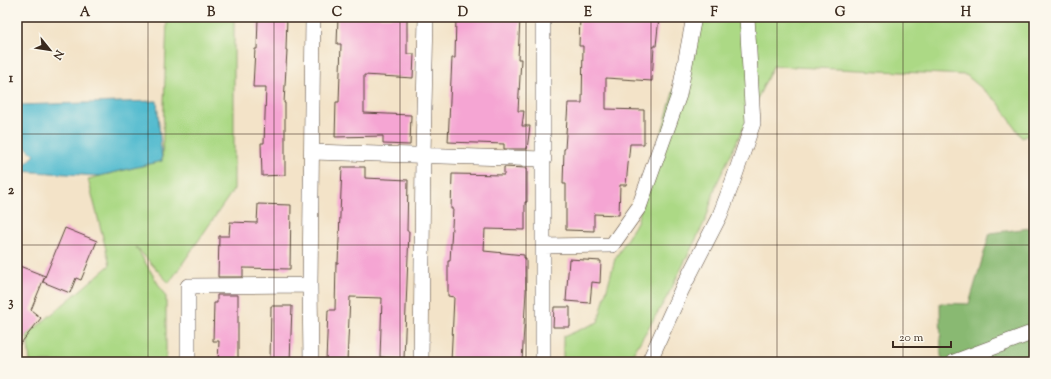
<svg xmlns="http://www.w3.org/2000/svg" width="1051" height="379" font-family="'Sorts Mill Goudy',serif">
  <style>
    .green { fill: #acd985; stroke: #748252 }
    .forest { fill: #89b972; stroke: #627248 }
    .water { fill: #52bbcf; stroke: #467276 }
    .building { fill: #f5a5d3 }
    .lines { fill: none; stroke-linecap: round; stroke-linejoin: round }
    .minor-casing { stroke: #574638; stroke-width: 16 }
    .minor { stroke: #fff; stroke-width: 15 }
    .grid { fill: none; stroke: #3b2a1e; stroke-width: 1; stroke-opacity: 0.55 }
    .neatline { fill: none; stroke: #3b2a1e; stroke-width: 1.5 }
    .grid-label { font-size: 13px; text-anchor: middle; font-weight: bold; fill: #3b2a1e }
  </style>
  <rect width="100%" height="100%" fill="#fbf7ec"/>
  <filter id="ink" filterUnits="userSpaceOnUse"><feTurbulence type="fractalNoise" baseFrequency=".025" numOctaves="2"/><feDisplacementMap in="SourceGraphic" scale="8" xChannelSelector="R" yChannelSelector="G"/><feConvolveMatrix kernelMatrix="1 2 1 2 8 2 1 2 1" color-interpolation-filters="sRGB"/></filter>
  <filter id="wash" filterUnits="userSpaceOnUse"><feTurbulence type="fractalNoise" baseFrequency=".012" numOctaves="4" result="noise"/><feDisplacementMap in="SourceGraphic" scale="16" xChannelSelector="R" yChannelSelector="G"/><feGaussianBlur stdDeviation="0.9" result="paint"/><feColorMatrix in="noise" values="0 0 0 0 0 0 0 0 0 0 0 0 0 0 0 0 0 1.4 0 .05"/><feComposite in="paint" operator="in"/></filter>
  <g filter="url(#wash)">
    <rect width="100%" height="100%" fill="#f3e3c8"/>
    <path class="green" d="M86,17H234V189L169,283L136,247L166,297V362H30L27,335L110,265L88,179L162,161L167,20Z
      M694,17H1034V132L1022,138L998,102L966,75L773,66L716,185L706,219L668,295L628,362H563V337L598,322L615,259L637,222Z"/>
    <path class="forest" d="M1030,228L1034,231V362H944L941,356L940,303L969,304L990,233Z"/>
    <path class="water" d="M157,101L162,161L99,176L18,171L35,155L17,140V105Z"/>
    <g id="blocks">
      <path class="building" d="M258,17H287L286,50H287L284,103H285V175L262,176L261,143H264L266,87H253L255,49H257Z
        M338,17H407V54H414L413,78L364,75V113L411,115L410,145L383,144V136L335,137L336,102H339L341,44H337Z
        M456,17L520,18L518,59H521L518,111H524L522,126H530L527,149H504V144L448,142L452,58H455Z
        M580,17H659L656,46H654L652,81L606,78V109L644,110V144H630L626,185H620L619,215L594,214V231L566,230V184H563L564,149H565L568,103H582L583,46H579Z
        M342,167H365V178L408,180L407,231H409L404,359L380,357L382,298L350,297L347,362L326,361L328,310H335L336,263H338Z
        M504,167L527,168V202H525V230L485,229L484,251L524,255V258H526V291L522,362H451L454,297L448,296V261H450L453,209H451L452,174L504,175Z
        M258,204L291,205L290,269L243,268V277H218L219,236H229L230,222L257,223Z
        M65,228L97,241L81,280L76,278L70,293L43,282Z
        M569,259L601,261L600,283L592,282L590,303L566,301Z
        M17,265L45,276L31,310L41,318L17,348Z
        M217,295H238V362H218L219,341H213L214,303H217Z
        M271,306H292L290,362H270Z
        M554,307H570V327H553Z"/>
    </g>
  </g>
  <g filter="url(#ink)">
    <use href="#blocks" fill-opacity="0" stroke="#574638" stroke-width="1"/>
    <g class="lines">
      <defs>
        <path id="minor" d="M543,17V362
          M312,152L544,159
          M543,246L612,245L639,207L679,95L694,17
          M188,362V286L310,285
          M311,362L310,285L313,17
          M421,362L423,155L426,17
          M649,362L682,289L720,215L733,181L753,123L747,17
          M954,362L1034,332"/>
      </defs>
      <use href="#minor" class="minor-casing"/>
      <use href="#minor" class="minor"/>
    </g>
  </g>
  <path class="grid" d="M148,17V362M274,17V362M400,17V362M526,17V362M651,17V362M777,17V362M903,17V362M17,134H1034M17,245H1034"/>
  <rect width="1051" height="379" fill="none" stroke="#fbf7ec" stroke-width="44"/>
  <g transform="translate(50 50) rotate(120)" stroke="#fbf7ec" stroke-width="3" paint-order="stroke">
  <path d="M0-3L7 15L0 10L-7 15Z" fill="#3b2a1e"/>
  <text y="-6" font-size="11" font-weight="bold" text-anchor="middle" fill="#3b2a1e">N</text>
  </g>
  <path d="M893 341v6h58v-6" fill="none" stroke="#3b2a1e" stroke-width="2"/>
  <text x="899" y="341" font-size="12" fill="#3b2a1e" stroke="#fbf7ec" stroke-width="3" paint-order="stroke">20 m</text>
  <rect x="22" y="22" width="1007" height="335" class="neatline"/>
  <g class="grid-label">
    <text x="85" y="16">A</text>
    <text x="211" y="16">B</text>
    <text x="337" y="16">C</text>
    <text x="463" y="16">D</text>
    <text x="588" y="16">E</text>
    <text x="714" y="16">F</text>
    <text x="840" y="16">G</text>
    <text x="966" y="16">H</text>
    <text x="11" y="82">1</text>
    <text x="11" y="194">2</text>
    <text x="11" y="306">3</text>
  </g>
</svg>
